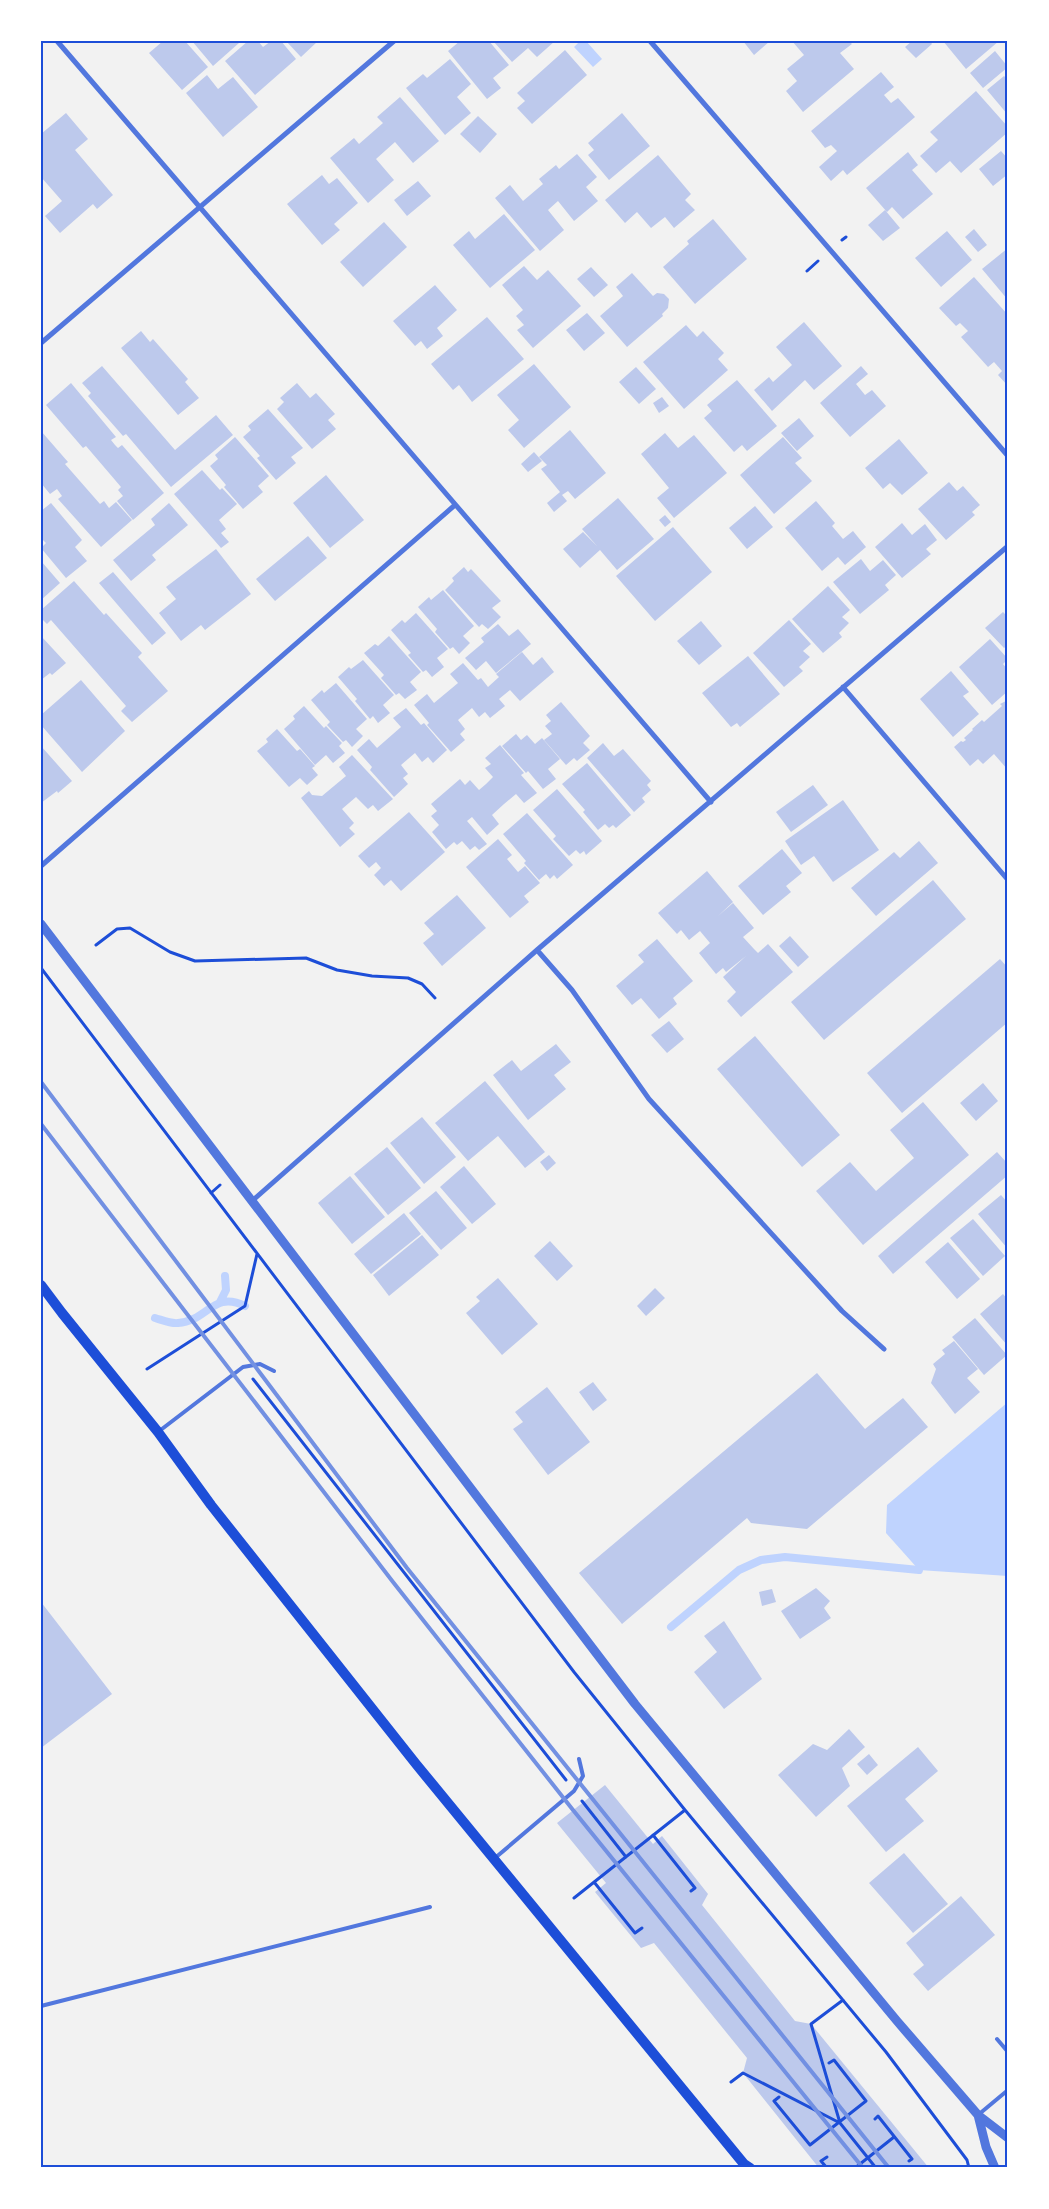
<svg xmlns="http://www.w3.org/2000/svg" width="1049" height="2209" font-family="Bitter,serif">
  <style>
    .water { fill: #bfd3fe }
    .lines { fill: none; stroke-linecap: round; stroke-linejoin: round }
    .stream { stroke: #bfd3fe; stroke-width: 8 }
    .building { fill: #bdc9ec }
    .path { stroke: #1d4ed8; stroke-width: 3 }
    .service { stroke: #5277de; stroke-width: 4 }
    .minor { stroke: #5277de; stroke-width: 5 }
    .tertiary { stroke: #5277de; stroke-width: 9 }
    .secondary { stroke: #1d4ed8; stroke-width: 10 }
    .rail { stroke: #7290e2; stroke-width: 4 }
    .neatline { fill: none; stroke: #1d4ed8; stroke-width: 2 }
  </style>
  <rect width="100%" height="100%" fill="#f2f2f2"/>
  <path class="water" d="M580,41H586L602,59L593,67L574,47Z
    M1008,1402V1576L919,1570L886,1533L887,1505Z"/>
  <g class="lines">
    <path class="stream" d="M220,1302L226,1290L225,1276
      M155,1318C162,1320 171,1324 178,1323C208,1321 213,1290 245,1306
      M671,1627L739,1570L761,1560L785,1557L919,1570"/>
  </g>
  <path class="building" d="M163,41H185L208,67L182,90L149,53Z
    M192,41H238L239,43L213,66Z
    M248,41H258L263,47L271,41H281L296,59L255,95L225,61Z
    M286,41H318L301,57Z
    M460,41L469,43L489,41L509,65L493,78L501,88L487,99L448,51Z
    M493,41H555L537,57L528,48L512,62Z
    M743,41H770L754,55Z
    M792,41H849L852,44L840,53L854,69L803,112L786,91L797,81L787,69L804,55Z
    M912,41H930L932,44L916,58L905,47Z
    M943,41H999L966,69Z
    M565,50L587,75L532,124L517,108L525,101L517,93Z
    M995,51L1008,67L983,88L970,73Z
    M450,59L471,84L457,97L471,113L445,135L406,88L423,74L427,78Z
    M881,72L894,87L884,95L891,103L898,98L915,117L847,175L843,170L831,181L819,167L837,151L831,145L825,148L811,131Z
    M207,75L218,89L233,77L258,107L223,137L186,93Z
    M1004,76L1008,80V115L987,90Z
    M976,91L1008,127V132L961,173L950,161L936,173L920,156L938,140L930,132Z
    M400,97L439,141L413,163L395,142L376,159L394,180L368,203L330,158L354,138L359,144L383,123L377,117Z
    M66,113L88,139L75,150L113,195L97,209L93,204L60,233L45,216L62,201L41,177V134Z
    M622,113L650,146L609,180L588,155L594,150L588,143Z
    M478,116L497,134L480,153L460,134Z
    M1001,151L1008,159V174L993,186L979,169Z
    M908,152L918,165L912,170L933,194L903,219L892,207L887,212L866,188Z
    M577,154L597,177L586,187L598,201L574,221L558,201L548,210L564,230L540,251L495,198L510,185L523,201L543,184L539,179L556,165L559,169Z
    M658,155L691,194L685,200L695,210L674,228L665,217L651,228L637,212L625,223L605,200Z
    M322,175L329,184L337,178L358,203L334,224L340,230L322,245L287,204Z
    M418,181L431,196L407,216L394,200Z
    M885,210L900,228L883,241L868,225Z
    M504,214L535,250L490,288L453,245L469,231L475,239Z
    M713,219L747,259L695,304L663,267L689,244L687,241Z
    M384,222L407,247L363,287L340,262Z
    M974,229L987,245L978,252L965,237Z
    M947,231L972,260L941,287L915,258Z
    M1008,248V300L982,269Z
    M524,266L537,280L548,270L581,306L533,348L517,330L524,325L516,316L523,310L502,285Z
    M591,267L608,285L594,297L577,279Z
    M632,273L653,296L657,293L664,294L669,299L668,308L662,314L663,316L627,347L600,316L623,296L616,287Z
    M974,277L1008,315V386L998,375L1002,371L994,362L988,367L961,337L968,331L960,323L956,326L939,308Z
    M435,285L457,310L437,328L443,336L427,349L421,341L415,346L393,321Z
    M587,313L605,333L584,351L566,330Z
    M487,317L524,359L472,402L459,385L453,390L431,364Z
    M804,322L842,366L814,390L805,380L772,411L754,390L769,377L773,382L792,365L776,347Z
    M686,325L697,337L703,331L724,353L718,359L728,370L684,409L643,362Z
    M141,331L150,342L153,339L188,379L185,382L199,398L178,415L121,348Z
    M534,364L571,407L524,448L508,430L519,420L497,395Z
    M102,366L175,450L216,415L233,435L171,487L126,434L123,436L88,396L91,393L82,383Z
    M861,366L868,374L856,384L865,395L872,390L886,406L850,437L820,403Z
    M636,367L656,389L639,404L619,382Z
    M737,380L777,426L747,451L742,445L734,452L704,418L712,411L707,405Z
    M71,383L116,437L111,440L115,445L118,448L122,445L164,493L133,520L117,501L123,496L118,490L121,487L86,446L83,448L46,405Z
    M297,383L310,398L316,393L335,414L328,420L336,429L312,449L277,409L284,402L280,398Z
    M662,397L669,406L659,413L653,403Z
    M268,409L303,448L291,457L296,463L276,480L257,458L260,456L243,437L251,430L248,426Z
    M799,418L814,436L797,451L781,433Z
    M570,430L606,473L575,499L568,491L562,495L567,501L554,512L547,503L560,492L541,469L547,465L539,457Z
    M41,431L68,462L65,464L100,504L104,501L109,508L116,502L132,520L101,547L58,499L62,496L57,489L50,494L41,483Z
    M665,433L678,448L694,435L727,473L674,518L657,498L669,488L641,454Z
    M235,437L269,476L258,486L263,492L243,509L224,487L226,485L210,466L218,459L215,455Z
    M783,437L802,458L795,463L812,481L774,514L740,475Z
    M899,439L928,473L902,495L890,483L883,489L865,468Z
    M534,452L542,461L528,472L521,464Z
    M202,470L220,490L222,488L237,504L219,520L226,529L221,533L229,542L221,548L174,494Z
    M326,475L364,520L330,548L293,503Z
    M949,482L957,491L963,486L980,505L972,512L975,515L946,540L918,509Z
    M618,498L654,539L617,570L600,550L580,568L563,549L583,532L597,546L582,529Z
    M816,501L835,523L832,526L843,539L853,531L866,547L845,565L838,557L822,571L785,528Z
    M51,503L82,540L75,547L87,561L66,578L41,548L46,543L41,538V511Z
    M169,503L188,525L152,555L156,560L131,581L113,560L155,525L151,519Z
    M755,506L773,527L747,549L729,528Z
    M665,515L671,522L665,527L659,520Z
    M902,523L912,535L925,524L937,540L926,549L931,554L902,578L875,547Z
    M673,527L712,572L655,621L616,576Z
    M308,536L327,558L275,601L256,579Z
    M216,549L251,594L205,630L201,625L181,641L159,613L176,599L166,587Z
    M861,559L870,571L883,560L896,575L885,585L889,590L860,614L833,582Z
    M41,561L60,583L41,600Z
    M464,567L468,572L471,569L501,601L492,608L501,617L488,629L482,624L479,627L445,590L454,581L452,578Z
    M113,572L166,633L152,645L99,583Z
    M74,581L104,615L106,613L142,653L138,657L168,691L132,722L121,711L126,706L51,620L47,624L41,618V610Z
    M828,586L850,610L842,617L849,623L839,633L842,637L823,653L792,619Z
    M443,590L474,626L463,636L470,643L459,654L453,647L450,649L435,632L437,629L418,607L429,597L431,600Z
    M1003,612L1008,617V645L1004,648L985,628Z
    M416,613L448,649L437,658L444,667L432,677L426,670L423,672L408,655L411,653L391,630L402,620L405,623Z
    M789,620L811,644L803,651L810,657L799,667L803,671L784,687L753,653Z
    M701,621L722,646L699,665L677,641Z
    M498,624L509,636L518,629L531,644L496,673L486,661L476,670L465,658L484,642L481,638Z
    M41,636L66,663L52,675L50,673L41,680Z
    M389,636L421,672L410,682L417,690L405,699L399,693L396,695L381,678L384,675L364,653L375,644L378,646Z
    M990,639L1008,659L1003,664L1008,670V691L992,705L959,667Z
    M522,652L533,665L542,657L554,672L520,701L510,690L499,699L505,706L490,718L485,712L479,717L472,708L458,720L465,729L460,734L465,740L451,752L427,725L429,723L414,705L427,694L434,703L458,683L450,674L463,663L478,680L481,678L488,687L499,677L496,674Z
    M748,656L780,694L740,727L737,723L731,727L702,693Z
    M363,660L394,695L383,705L390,713L378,723L373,716L370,719L355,701L357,699L338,677L349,667L351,669Z
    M951,671L969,692L963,696L979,714L953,737L920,699Z
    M81,680L125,731L82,772L41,725V715Z
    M336,683L367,719L356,729L363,736L352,747L346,740L343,742L327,725L330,722L311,700L322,690L324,693Z
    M1008,700V770L994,754L983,764L978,759L970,766L954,747L961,741L963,742L966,740L964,738L973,730L972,729L982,720L984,722L1002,706L1000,704Z
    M561,702L590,736L583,743L590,750L577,761L574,758L566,765L544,740L552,734L545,726L551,721L546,715Z
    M304,706L324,728L326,726L342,743L339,746L345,753L333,763L326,755L315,765L284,729L295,719L293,716Z
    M406,708L421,725L424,723L447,750L433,763L428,757L422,762L415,753L401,765L408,774L403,778L408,784L394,797L370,770L372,767L357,750L369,739L377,748L401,727L393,718Z
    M277,729L297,751L300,749L315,766L312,768L318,775L307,785L300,778L289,787L257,751L268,742L266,739Z
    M516,734L521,740L527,735L535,744L542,738L560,759L548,769L556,779L543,789L528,771L526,773L502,746Z
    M603,743L614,756L623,749L651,781L647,785L651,790L642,798L645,802L634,812L587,758Z
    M500,745L524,773L521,775L537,793L524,803L516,794L504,804L492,815L499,824L487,835L472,817L467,821L487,844L479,850L475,846L470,850L462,841L457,845L454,842L446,849L432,832L439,825L431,816L437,811L431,804L460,779L465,785L470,780L479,790L486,784L493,777L485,768L491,764L485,758Z
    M41,746L72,781L58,793L57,791L41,803Z
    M352,755L393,799L378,811L373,805L368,809L356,797L342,809L354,823L349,828L355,834L340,847L301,798L309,791L312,795L322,796L346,776L339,767Z
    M587,763L631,815L616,828L613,825L609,828L605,824L598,830L583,812L585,810L562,784Z
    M813,785L828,805L791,832L776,812Z
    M557,789L602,841L586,855L584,851L580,854L576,850L569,856L553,839L556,836L533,810Z
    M843,800L879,850L833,882L814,856L801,865L785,841Z
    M409,812L445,852L401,891L391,880L384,886L374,875L381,868L376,862L369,868L358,856Z
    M527,813L573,865L557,879L554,875L550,879L546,874L539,880L524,863L526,861L503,834Z
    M498,839L512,855L507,859L518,872L525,866L540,883L524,896L529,902L510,918L466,867Z
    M919,841L938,863L876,916L851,888L894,852L900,858Z
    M782,849L802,873L786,886L791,892L763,915L738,886Z
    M707,871L733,902L718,916L733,903L754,928L743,937L754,949L758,953L768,944L793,972L741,1017L727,1001L736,992L723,977L746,956L726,972L723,968L716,974L699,953L710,943L700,931L689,940L681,930L677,934L658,913Z
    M933,880L966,919L824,1040L791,1002Z
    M457,895L486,928L442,966L423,943L434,934L424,923Z
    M790,936L809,957L798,967L779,946Z
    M657,939L693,981L673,998L677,1004L659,1019L641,998L632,1005L616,986L644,962L638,955Z
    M1000,959L1008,968V1022L902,1113L867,1073Z
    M669,1021L684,1039L667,1053L651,1035Z
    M755,1036L840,1135L802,1167L717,1069Z
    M556,1044L571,1062L554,1075L566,1089L528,1120L493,1075L512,1060L521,1071Z
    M485,1081L545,1152L525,1168L498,1136L468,1161L435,1123Z
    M983,1083L998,1101L976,1121L960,1103Z
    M923,1102L969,1155L863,1245L816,1191L850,1162L876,1191L914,1158L890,1130Z
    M422,1117L456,1157L424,1184L390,1143Z
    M387,1147L421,1188L388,1215L354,1174Z
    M997,1152L1008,1164V1175L893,1274L878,1256Z
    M549,1155L556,1163L547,1171L540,1162Z
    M464,1166L496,1204L472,1224L440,1187Z
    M350,1176L385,1217L352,1244L318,1203Z
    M436,1191L467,1228L441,1250L409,1213Z
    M1001,1195L1008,1203V1249L978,1214Z
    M404,1213L421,1234L371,1274L354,1254Z
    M973,1219L1005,1256L983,1276L950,1238Z
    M422,1235L439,1255L389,1296L373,1275Z
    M550,1241L573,1266L557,1281L534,1256Z
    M948,1242L980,1279L957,1299L925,1262Z
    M498,1278L538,1324L502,1355L466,1313L480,1301L476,1297Z
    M655,1288L665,1298L646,1316L637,1306Z
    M1003,1294L1008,1300V1346L980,1314Z
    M975,1318L1007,1355L984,1375L952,1337Z
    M954,1341L978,1369L967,1378L980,1392L955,1414L931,1383L936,1369L933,1364L945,1354L942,1350Z
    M817,1373L865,1429L903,1398L928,1427L807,1529L751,1523L747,1518L622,1624L579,1573Z
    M593,1382L607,1400L593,1411L579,1392Z
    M547,1387L590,1442L548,1475L513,1429L523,1422L515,1412Z
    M816,1588L830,1601L824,1608L831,1618L800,1639L781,1611Z
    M772,1589L776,1602L762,1606L759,1592Z
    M41,1602L112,1694L41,1748Z
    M724,1621L762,1679L724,1709L694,1672L717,1652L704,1636Z
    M849,1729L865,1747L842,1768L850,1786L816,1817L778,1775L813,1744L827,1750Z
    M918,1747L938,1771L905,1799L924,1821L886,1852L847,1806Z
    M869,1754L878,1765L867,1775L857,1764Z
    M605,1785L653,1844L662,1836L708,1894L702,1905L795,2021L811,2024L929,2168H819L743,2073L747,2058L654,1943L641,1948L595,1892L606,1883L557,1823Z
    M904,1853L948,1904L913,1933L869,1883Z
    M961,1896L995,1935L928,1991L913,1974L924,1965L906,1943Z"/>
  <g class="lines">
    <path class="path" d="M842,240L846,237
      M807,271L818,261
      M96,945L117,929L130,928L170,952L195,961L306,958L337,970L372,976L408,978L422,984L435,998
      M41,968L574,1672L685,1810L886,2052L967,2160L969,2168
      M211,1193L220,1185
      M147,1369L245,1306L257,1254
      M253,1379L566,1780
      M582,1801L626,1857
      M653,1835L695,1888L691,1891
      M594,1882L635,1933L642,1928
      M574,1898L685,1810
      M731,2082L743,2073L840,2123L811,2024L843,2000
      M779,2097L774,2101L810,2145L866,2101L834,2060L829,2063
      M875,2119L878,2116L912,2159L909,2161
      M840,2123L876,2168
      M827,2168L821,2161L827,2157
      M855,2168L894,2137"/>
    <path class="service" d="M158,1432L243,1367L260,1364L274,1371
      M495,1858L574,1791L583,1776L579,1759
      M41,2006L430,1907
      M997,2039L1008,2052
      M978,2115L1008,2090"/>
    <path class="minor" d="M57,41L711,802
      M650,41L1008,456
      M41,343L394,41
      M843,687L1008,880
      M41,866L455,505
      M537,950L572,990L649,1099L842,1311L884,1349
      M252,1201L537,950L1008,546"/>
    <path class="tertiary" d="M41,924L635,1704L897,2021L978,2115L1008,2138
      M978,2115L986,2147L995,2168"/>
    <path class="secondary" d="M41,1285L62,1313L158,1432L211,1505L416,1764L744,2164L750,2168"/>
    <path class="rail" d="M41,1082L407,1568L889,2168
      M41,1124L393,1582L573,1810L863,2168"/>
  </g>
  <rect width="1049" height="2209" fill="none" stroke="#ffffff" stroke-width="85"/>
  <rect x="42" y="42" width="964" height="2124" class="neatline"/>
</svg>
